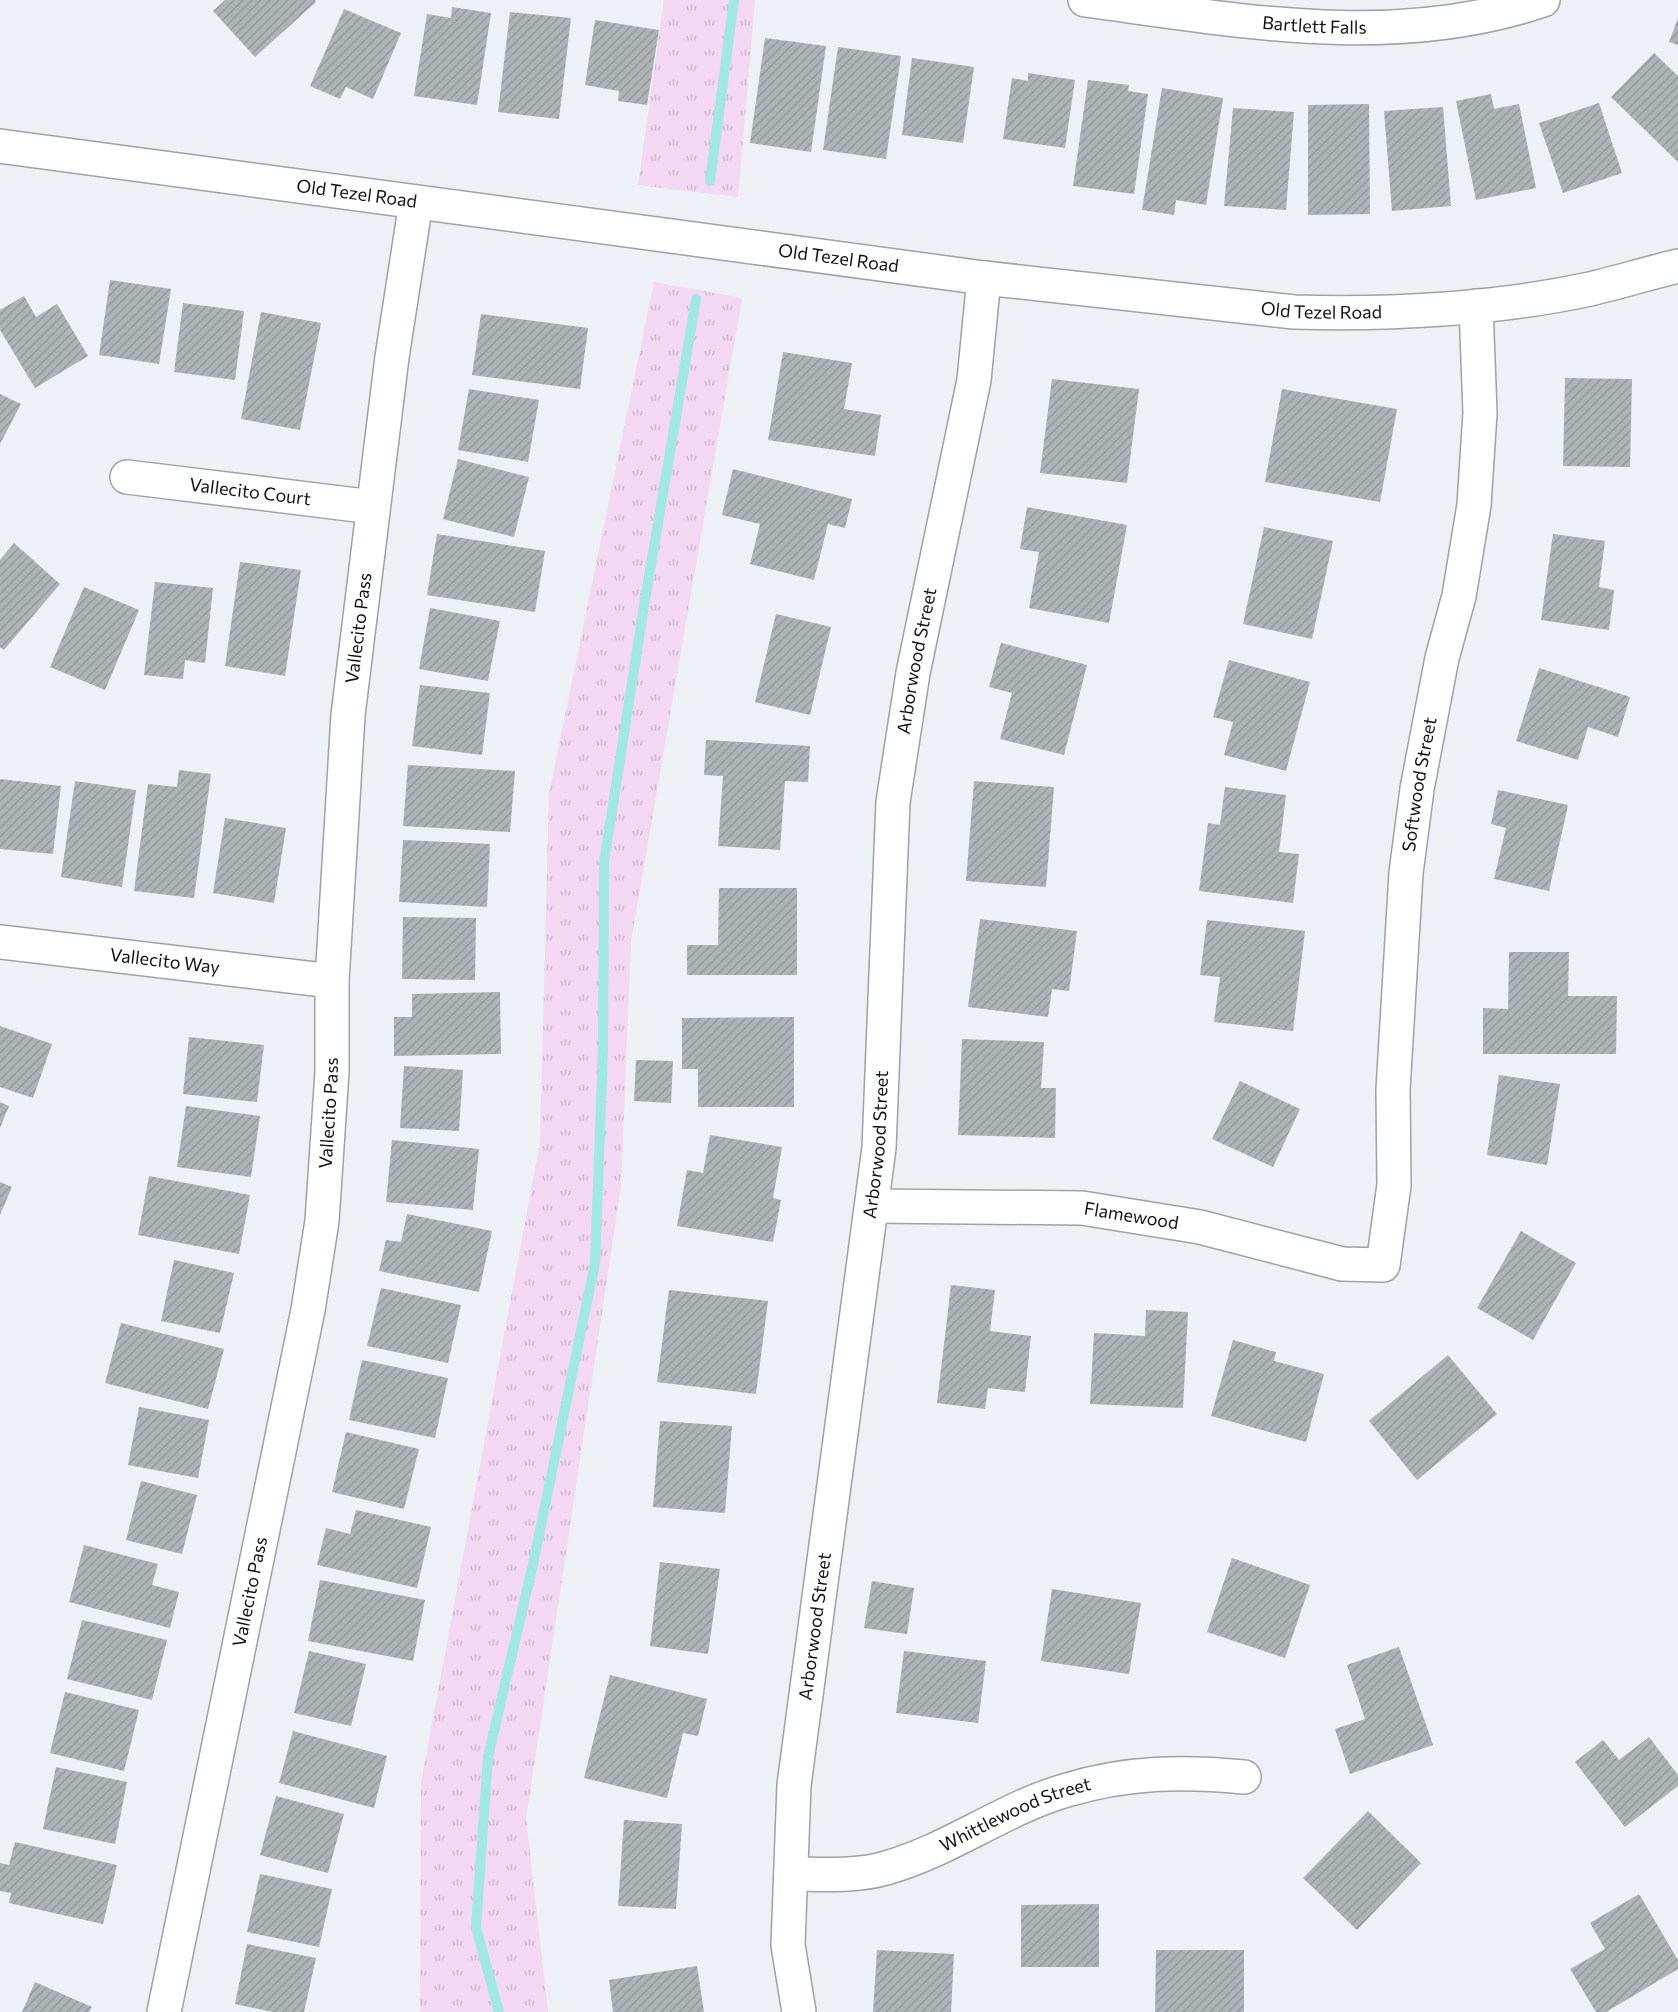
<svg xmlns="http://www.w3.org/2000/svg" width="1678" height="2012" font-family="Commissioner,sans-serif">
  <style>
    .grass { fill: url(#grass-tufts) }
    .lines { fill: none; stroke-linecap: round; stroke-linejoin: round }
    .stream { stroke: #a0e8e6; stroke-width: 10 }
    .building { fill: url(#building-hatch) }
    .minor-casing { stroke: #9ea1a5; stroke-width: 36 }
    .minor { stroke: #fff; stroke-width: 33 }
    .labels { text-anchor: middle; stroke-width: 4.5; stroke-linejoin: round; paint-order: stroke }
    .street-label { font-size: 18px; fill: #0f1011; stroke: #fcfdfe }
  </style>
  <defs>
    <pattern id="grass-tufts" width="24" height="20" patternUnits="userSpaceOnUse" patternTransform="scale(1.5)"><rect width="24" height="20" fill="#f3d7f3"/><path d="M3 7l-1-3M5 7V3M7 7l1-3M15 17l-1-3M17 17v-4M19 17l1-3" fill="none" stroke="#cfb8cf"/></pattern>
    <pattern id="building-hatch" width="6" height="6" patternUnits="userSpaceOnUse" patternTransform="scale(1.5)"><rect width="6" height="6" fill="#aeb4b6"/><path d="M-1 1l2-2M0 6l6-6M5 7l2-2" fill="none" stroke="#949a9b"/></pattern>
  </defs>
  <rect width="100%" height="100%" fill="#edf0f5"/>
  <path class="grass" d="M664,0H755L738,197L638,185Z
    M654,282L742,298L631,941L621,1186L526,1819L548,2012H420L421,1783L540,1142L549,794Z"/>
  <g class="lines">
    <path class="stream" d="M710,181L734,0
      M499,2012L476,1927L488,1757L533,1564L595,1263L603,1050L604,862L644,606L696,299"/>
  </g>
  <path class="building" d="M225,0H315L316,2L255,57L213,11Z
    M452,7L491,13L477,105L414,96L427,14L451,18Z
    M344,9L401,33L373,99L346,87L340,99L310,86Z
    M510,12L571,18L559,119L498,112Z
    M1678,18V45L1669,42Z
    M595,20L659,30L647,105L618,101L619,91L585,85Z
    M765,38L826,46L811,152L750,143Z
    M838,47L901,56L886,159L823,150Z
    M1654,53L1678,76V162L1611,97Z
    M912,58L974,67L963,143L902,135Z
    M1028,73L1075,80L1065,148L1003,139L1012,78L1028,81Z
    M1088,80L1129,85L1128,91L1148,94L1134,194L1073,186Z
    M1162,88L1223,98L1206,205L1176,200L1174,215L1142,210Z
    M1491,94L1494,109L1519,104L1536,188L1476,200L1456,101Z
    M1599,103L1622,173L1563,193L1539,123Z
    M1369,104L1370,214L1308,215V105Z
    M1443,107L1451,206L1392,211L1384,111Z
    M1233,108L1294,112L1286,210L1224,206Z
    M110,280L171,289L159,364L99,355Z
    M24,296L36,317L57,304L88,356L35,388L0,330V310Z
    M183,303L244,311L235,380L174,372Z
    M261,312L321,323L300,430L241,419Z
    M481,314L588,328L580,389L472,375Z
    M783,352L852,363L844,409L881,415L875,456L768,440Z
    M1565,378L1632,379L1630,467L1563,466Z
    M1052,379L1139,389L1127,483L1040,473Z
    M469,389L539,400L528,462L458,450Z
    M1282,389L1397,409L1380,502L1265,482Z
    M0,394L21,404L0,444Z
    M458,459L529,477L514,537L443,519Z
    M733,469L852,499L845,528L828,524L814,580L750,564L760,524L722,515Z
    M1027,507L1127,525L1109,623L1029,608L1039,552L1020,549Z
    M1264,527L1333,541L1312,639L1243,624Z
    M437,534L545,551L535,612L427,595Z
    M1553,534L1605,541L1599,587L1614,590L1609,630L1541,620Z
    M14,543L60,584L4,650L0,647V560Z
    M240,562L301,570L285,676L225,666Z
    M155,582L213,588L205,663L185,660L183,679L144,675Z
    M84,587L139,610L105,690L50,667Z
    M430,608L500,621L488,681L419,669Z
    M776,614L831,627L810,715L755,702Z
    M1001,643L1087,665L1064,755L1000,739L1012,693L989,687Z
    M1229,660L1310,682L1286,771L1224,755L1233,722L1213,717Z
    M1539,668L1630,697L1618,737L1588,727L1578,760L1516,741Z
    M420,685L490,693L482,755L412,746Z
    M706,740L810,746L808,782L785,781L780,850L718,846L723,776L704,775Z
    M408,765L515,771L510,832L403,826Z
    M179,770L211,774L194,898L134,891L148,784L177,787Z
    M0,779L61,786L53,854L0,849Z
    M75,781L136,790L122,887L61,877Z
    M974,781L1054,787L1046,887L966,881Z
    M1225,787L1286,795L1279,852L1299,854L1293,903L1199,891L1208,823L1220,825Z
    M1498,790L1568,805L1549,891L1494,879L1506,828L1491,824Z
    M225,818L286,828L274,903L213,893Z
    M403,840L490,844L487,907L399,902Z
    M719,888H797V975H687V945H718Z
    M403,917L476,918L475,980L402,979Z
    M980,919L1077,931L1069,991L1052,989L1048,1017L968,1007Z
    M1207,920L1305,931L1293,1031L1214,1022L1220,977L1200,975Z
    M1509,952H1569L1568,996H1617L1616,1054H1483V1008L1508,1009Z
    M500,992L501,1054L394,1056V1017H412V994Z
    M794,1017V1107H698V1069H682V1018Z
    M0,1026L52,1044L33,1098L0,1087Z
    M189,1037L264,1045L257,1102L183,1094Z
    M962,1039L1044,1042L1041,1088H1056L1055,1138L958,1135Z
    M636,1060L673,1061L671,1103L634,1101Z
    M404,1066L463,1070L459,1131L400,1128Z
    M1499,1075L1560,1084L1547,1165L1487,1155Z
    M1240,1081L1300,1109L1273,1167L1212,1139Z
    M0,1102L9,1106L0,1128Z
    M186,1106L260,1116L251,1177L177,1167Z
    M710,1135L782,1147L773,1198L781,1200L773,1242L677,1226L687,1170L703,1173Z
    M392,1140L479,1149L473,1210L386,1202Z
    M149,1176L250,1195L239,1254L138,1235Z
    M0,1182L12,1187L0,1215Z
    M407,1214L492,1231L479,1292L379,1271L386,1240L401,1242Z
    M1521,1231L1576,1263L1533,1340L1477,1308Z
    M174,1260L234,1273L220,1333L161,1321Z
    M951,1285L995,1290L990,1331L1031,1336L1025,1392L988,1388L985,1409L937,1403Z
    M381,1288L461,1305L448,1363L367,1346Z
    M669,1290L768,1301L756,1394L657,1382Z
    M1146,1310L1188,1312L1183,1408L1090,1404L1094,1333L1145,1336Z
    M121,1323L224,1349L208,1409L105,1383Z
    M1233,1340L1276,1352L1274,1361L1324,1374L1306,1442L1211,1416Z
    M1448,1355L1497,1414L1417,1480L1369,1421Z
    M362,1360L448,1378L435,1438L349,1420Z
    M139,1407L209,1420L198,1478L128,1465Z
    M660,1421L732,1426L725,1513L653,1507Z
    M346,1432L419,1449L404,1509L332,1492Z
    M141,1481L197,1495L182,1554L126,1540Z
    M356,1510L431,1527L417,1588L317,1565L326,1528L350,1534Z
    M84,1545L158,1564L152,1585L179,1592L170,1628L69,1602Z
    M1232,1558L1310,1585L1285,1658L1207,1632Z
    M660,1562L720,1569L708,1654L650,1646Z
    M320,1580L425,1600L413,1661L308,1641Z
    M872,1581L914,1588L907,1634L864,1628Z
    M1052,1589L1141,1603L1129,1674L1041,1661Z
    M82,1620L167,1640L152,1700L67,1679Z
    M1399,1647L1433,1745L1350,1774L1335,1729L1365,1719L1347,1665Z
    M309,1651L366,1664L351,1726L294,1713Z
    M904,1651L986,1661L978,1723L896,1713Z
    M610,1675L707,1699L698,1736L683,1733L667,1798L584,1778Z
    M65,1692L139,1710L124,1771L50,1753Z
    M293,1731L387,1756L374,1808L279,1783Z
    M1649,1737L1678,1775V1786L1625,1827L1575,1762L1603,1740L1619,1760Z
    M56,1767L127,1782L115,1844L43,1829Z
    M276,1796L344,1814L328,1873L260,1855Z
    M1368,1811L1421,1863L1357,1930L1303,1878Z
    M624,1820L682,1824L676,1909L618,1906Z
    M15,1842L117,1865L103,1924L9,1903L11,1893L0,1891V1863L9,1865Z
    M260,1874L332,1889L319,1947L247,1932Z
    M1639,1894L1678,1960V1969L1606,2012H1596L1570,1969L1605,1949L1590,1923Z
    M1099,1904V1967H1021V1905Z
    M247,1944L316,1958L304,2012H273L235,2004Z
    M877,1950L954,1954L951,2012H873Z
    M1156,1950H1244V2012H1155Z
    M697,1966L704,2012H613L609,1980Z
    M35,1982L92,2007L89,2012H22Z"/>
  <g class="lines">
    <defs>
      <g id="minor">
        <path id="s1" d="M1085,0C1237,20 1393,51 1543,0"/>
        <path id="s2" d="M0,146L984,278L1294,312C1389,315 1497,309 1590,289C1619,282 1649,273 1678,266"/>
        <path id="s3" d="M127,477L373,507"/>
        <path id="s4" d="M0,942L332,981"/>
        <path id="s5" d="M872,1206L1082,1208L1200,1227L1342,1264L1383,1265L1394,1185L1393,1090L1406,873L1417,789L1442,658L1459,596L1474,505L1480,413L1476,306"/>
        <path id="s6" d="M791,1874C822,1874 856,1877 886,1868C950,1850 1004,1808 1067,1790C1127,1772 1182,1771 1244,1777"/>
        <path id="s7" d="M164,2012L308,1310L322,1221L332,1072V981L348,715L392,357L416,202"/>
        <path id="s8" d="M799,2012L788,1945L794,1785L879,1148L893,802L913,673L974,380L984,278"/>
      </g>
    </defs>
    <use href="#minor" class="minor-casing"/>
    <use href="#minor" class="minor"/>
  </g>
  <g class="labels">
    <g class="street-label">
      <text dy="6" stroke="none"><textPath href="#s1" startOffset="231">Bartlett Falls</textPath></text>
      <text dy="6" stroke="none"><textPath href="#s2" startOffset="360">Old Tezel Road</textPath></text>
      <text dy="6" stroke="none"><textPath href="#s2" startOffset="846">Old Tezel Road</textPath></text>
      <text dy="6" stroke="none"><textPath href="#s2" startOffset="1332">Old Tezel Road</textPath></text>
      <text dy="6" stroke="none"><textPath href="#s3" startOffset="124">Vallecito Court</textPath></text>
      <text dy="6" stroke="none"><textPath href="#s7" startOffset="1401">Vallecito Pass</textPath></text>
      <text dy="6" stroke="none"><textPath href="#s8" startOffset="1360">Arborwood Street</textPath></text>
      <text dy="6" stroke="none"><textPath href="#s5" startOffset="1000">Softwood Street</textPath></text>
      <text dy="6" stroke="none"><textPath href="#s4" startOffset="166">Vallecito Way</textPath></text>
      <text dy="6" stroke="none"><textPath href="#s7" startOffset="915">Vallecito Pass</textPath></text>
      <text dy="6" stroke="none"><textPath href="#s8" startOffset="874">Arborwood Street</textPath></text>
      <text dy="6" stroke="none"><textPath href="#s5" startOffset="260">Flamewood</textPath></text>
      <text dy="6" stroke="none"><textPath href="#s7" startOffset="429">Vallecito Pass</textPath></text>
      <text dy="6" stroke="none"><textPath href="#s8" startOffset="388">Arborwood Street</textPath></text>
      <text dy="6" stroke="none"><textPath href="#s6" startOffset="236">Whittlewood Street</textPath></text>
    </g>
  </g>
</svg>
